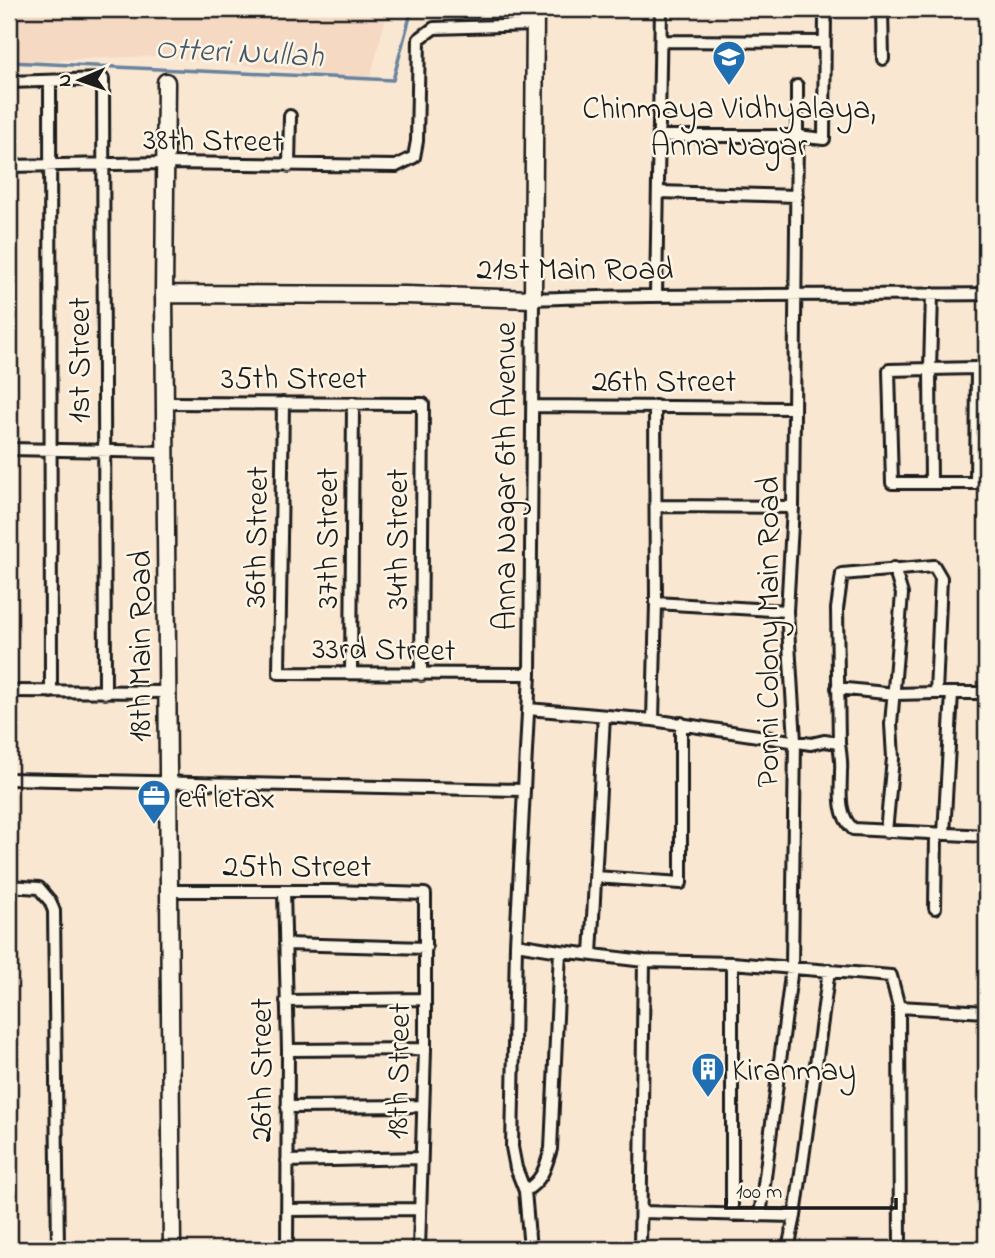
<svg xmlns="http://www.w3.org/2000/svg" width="995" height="1258" font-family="'Indie Flower',sans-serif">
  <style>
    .built { fill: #f5d9c2 }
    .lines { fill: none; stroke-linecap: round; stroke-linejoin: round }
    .stream { stroke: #67839e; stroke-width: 3.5 }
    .street-casing { stroke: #1c1c1c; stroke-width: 16 }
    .secondary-casing { stroke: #1c1c1c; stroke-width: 21 }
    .street { stroke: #fcf5e5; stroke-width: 10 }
    .secondary { stroke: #fcf5e5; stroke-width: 16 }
    .labels { text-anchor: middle; stroke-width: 5; stroke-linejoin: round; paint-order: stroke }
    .poi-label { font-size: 32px; fill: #1c1c1c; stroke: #fcf5e5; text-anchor: start }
    .street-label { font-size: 32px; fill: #1c1c1c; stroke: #fcf5e5 }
    .water-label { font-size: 33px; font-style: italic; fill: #485868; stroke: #fcf5e5 }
  </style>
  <rect width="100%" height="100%" fill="#fae7d2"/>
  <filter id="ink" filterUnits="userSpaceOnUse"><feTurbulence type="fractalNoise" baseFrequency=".0143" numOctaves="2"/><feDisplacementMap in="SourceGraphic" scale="14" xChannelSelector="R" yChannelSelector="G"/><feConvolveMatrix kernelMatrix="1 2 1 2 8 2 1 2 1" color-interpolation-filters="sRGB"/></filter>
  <g filter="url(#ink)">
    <path class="built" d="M9,9H388L370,79L157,56L9,62Z"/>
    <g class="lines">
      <path class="stream" d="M9,62L393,80L412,9"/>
      <defs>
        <path id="street" d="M882,9L883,59
          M661,41L824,42
          M9,82L103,79L105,693
          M50,82L51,692
          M659,136H797V86
          M9,166L165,163L396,166L414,157L417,141L419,39L434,28L535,25
          M289,166L290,116
          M658,192L797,196
          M656,295L661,9
          M165,403L423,404L421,675
          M283,403L279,673L530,674
          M533,406L793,408
          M9,449L165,452
          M931,483L930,369L977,368L976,483H892L889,370L930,369L932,294
          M656,506L793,507
          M656,603L787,611
          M351,673L353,403
          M837,688L895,694L936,693
          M9,691L167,692
          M528,709L653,720L811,744L824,741L839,743C840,752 842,762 841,771C841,791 837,814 853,829L986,836
          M653,720L656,603L655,406
          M839,743L837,609L842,574L934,566L941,578L936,693H986
          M9,779L523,790
          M886,832L893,758L891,724L902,594L894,568
          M944,834L952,693
          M596,877L681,883V723
          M9,886L39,888L50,901L54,911L58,1249
          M169,891H333L425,894V1049L419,1249
          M284,891L288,1050L287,1249
          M935,908L936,834
          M285,944L426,948
          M516,944L512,1147L516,1168L525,1191
          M560,951L644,961L732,963L891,976L899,1007L986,1012
          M591,954L604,716
          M286,1001L425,999
          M899,1007L900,1249
          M288,1050L425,1049
          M287,1107L423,1106
          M287,1161L421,1158
          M287,1210L420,1209
          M642,1212L795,1216
          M732,1215V963
          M760,1216L792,967L795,741L787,611L793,507L797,136L824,139L825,9
          M530,1249L525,1191C543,1180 545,1168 551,1149L560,951L516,944L530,674L533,299C684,293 835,296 986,294
          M640,1249L644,961
          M788,1249L795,1216L829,970"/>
        <path id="secondary" d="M166,82L164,294L172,1249
          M164,294L405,295L533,299L535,9"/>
      </defs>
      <use href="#street" class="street-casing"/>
      <use href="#secondary" class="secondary-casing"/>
      <use href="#street" class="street"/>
      <use href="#secondary" class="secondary"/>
    </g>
  </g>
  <defs>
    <symbol id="school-pin" viewBox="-11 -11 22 30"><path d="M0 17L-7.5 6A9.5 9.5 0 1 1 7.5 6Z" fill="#1f6fb2" stroke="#fcf5e5"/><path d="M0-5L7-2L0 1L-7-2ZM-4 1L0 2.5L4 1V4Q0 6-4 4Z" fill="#fff"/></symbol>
    <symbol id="office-pin" viewBox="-11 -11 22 30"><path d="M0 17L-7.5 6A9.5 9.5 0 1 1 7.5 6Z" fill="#1f6fb2" stroke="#fcf5e5"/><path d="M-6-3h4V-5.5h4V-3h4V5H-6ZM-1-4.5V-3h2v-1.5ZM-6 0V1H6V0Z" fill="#fff"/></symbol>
    <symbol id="building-pin" viewBox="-11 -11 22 30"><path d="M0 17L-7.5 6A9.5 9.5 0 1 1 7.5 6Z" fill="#1f6fb2" stroke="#fcf5e5"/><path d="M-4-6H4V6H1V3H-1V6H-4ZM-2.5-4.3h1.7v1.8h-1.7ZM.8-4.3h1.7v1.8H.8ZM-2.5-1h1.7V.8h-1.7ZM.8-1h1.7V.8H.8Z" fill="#fff"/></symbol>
  </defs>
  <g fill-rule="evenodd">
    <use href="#school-pin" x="710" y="38" width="38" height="52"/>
    <use href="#office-pin" x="135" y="777" width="38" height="52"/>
    <use href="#building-pin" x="689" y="1050" width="38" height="52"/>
  </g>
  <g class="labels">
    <g class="poi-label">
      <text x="729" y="118" text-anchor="middle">Chinmaya Vidhyalaya,<tspan x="729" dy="37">Anna Nagar</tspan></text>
      <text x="178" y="807">efiletax</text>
      <text x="732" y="1080">Kiranmay</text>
    </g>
    <g class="street-label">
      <text transform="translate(213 139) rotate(1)" y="11">38th Street</text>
      <text x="575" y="279">21st Main Road</text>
      <text transform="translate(78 360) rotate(-90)" y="11">1st Street</text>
      <text x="294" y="388">35th Street</text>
      <text x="664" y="391">26th Street</text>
      <text transform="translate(504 476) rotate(-90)" y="11">Anna Nagar 6th Avenue</text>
      <text transform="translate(255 537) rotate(-89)" y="11">36th Street</text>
      <text transform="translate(326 538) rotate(-90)" y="11">37th Street</text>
      <text transform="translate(396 539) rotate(-90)" y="11">34th Street</text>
      <text transform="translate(767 632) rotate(-90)" y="11">Ponni Colony Main Road</text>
      <text transform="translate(139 646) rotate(-90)" y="11">18th Main Road</text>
      <text transform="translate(384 648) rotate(1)" y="11">33rd Street</text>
      <text x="297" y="876">25th Street</text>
      <text transform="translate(260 1070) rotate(-90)" y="11">26th Street</text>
      <text transform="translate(397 1071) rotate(-89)" y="11">18th Street</text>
    </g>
    <g class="water-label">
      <text transform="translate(239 50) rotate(3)" y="12">Otteri Nullah</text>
    </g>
  </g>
  <rect width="995" height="1258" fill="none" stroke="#fcf5e5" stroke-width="35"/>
  <rect x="18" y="18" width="960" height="1223" fill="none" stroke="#1c1c1c" stroke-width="2.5" filter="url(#ink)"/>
  <g transform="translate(80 80) rotate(268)" stroke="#fcf5e5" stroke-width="5" paint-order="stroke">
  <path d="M0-5L12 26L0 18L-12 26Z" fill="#1c1c1c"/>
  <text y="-10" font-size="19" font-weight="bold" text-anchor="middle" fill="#1c1c1c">N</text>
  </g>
  <path d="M726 1198v10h170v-10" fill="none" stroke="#1c1c1c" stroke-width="3.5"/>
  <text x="736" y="1198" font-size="21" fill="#1c1c1c" stroke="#fcf5e5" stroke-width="5" paint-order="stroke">100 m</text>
</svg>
